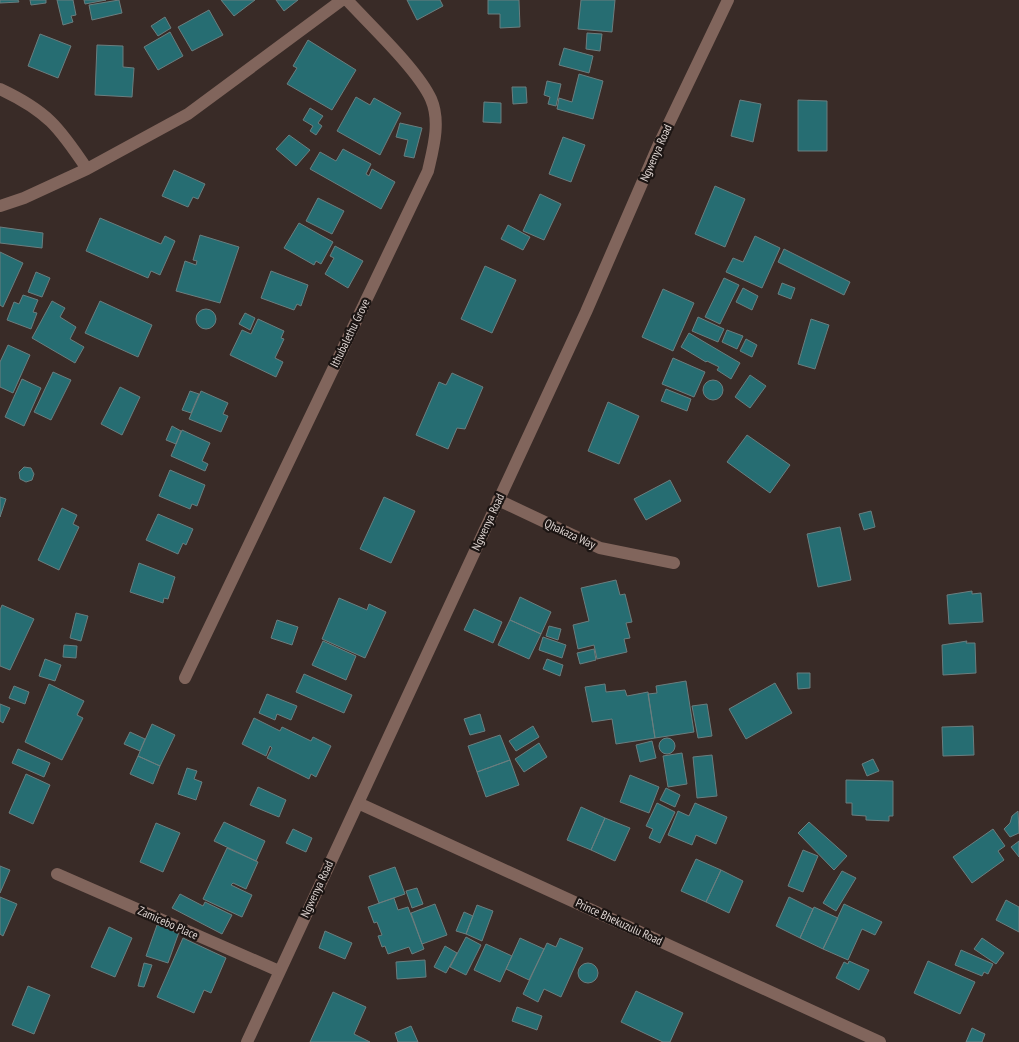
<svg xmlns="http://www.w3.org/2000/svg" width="1019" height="1042" font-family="'PT Sans Narrow',sans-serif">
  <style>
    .building { fill: #266d72; stroke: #6b7e7f }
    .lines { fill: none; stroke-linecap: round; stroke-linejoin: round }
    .minor { stroke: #81655c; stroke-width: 12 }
    .labels { text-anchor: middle; stroke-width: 4.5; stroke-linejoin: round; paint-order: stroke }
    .street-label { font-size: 12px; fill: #ded5d2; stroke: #1c1513 }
  </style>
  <rect width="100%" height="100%" fill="#392b27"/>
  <path class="building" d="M0,0H18L19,2L0,3Z
    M30,0H46V3L31,5Z
    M57,0H73L76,15L71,16L73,22L63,25Z
    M84,0H106L85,4Z
    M119,0L122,13L92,20L89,5Z
    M221,0H255L234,16Z
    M276,0H298L284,11Z
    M407,0H440L443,6L417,20Z
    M488,0H519L520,27L500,28V14H488Z
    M581,0H615L612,32L578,29Z
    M209,10L223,35L192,51L178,27Z
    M165,17L171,28L158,36L151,26Z
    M170,32L183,56L158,70L144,47Z
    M587,33L602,34L600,51L586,49Z
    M40,34L71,46L58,78L28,66Z
    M308,40L356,70L332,110L287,84L297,68L293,66Z
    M97,45L123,46V67L134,68L132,97L95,95Z
    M564,48L593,56L589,73L559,65Z
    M579,74L603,81L593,119L557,109L559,98L572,102Z
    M547,81L561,84L556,106L548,104L550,97L544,95Z
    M512,87H526L527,103L513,104Z
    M356,97L370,105L374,98L401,113L380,155L337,131Z
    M740,100L761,104L753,142L731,136Z
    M798,100L827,101V151H798Z
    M484,102L501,103V123L483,122Z
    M310,108L323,116L318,123L322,126L316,135L310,131L313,126L303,120Z
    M400,123L422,128L414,158L404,156L408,140L396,137Z
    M289,135L310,150L296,166L276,149Z
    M563,137L585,145L571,182L549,174Z
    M343,149L371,164L366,174L369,176L372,169L395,182L381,209L310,169L320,152L336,161Z
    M174,170L205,184L198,199L193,197L188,207L162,196Z
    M715,186L745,199L725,247L695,234Z
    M540,194L561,204L544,240L523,231Z
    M318,198L344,211L332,234L306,221Z
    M100,218L161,244L165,236L175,241L160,275L151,271L148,278L86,251Z
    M299,223L333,242L321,264L316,261L314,265L284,248Z
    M508,225L530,237L523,250L501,239Z
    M0,227L43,233L42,248L0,243Z
    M200,235L239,247L220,303L176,291L185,261L196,265L197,261L193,260Z
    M755,236L780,248L762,288L726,272L733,258L743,262Z
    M335,246L363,261L348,288L325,274L334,258L330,256Z
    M784,249L850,282L844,295L778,262Z
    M0,252L23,263L3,307L0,305Z
    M485,266L516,280L492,333L461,319Z
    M271,271L308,285L301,306L297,304L294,310L261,298Z
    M36,272L50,278L42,297L28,292Z
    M724,278L739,285L720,324L705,317Z
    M782,283L795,288L791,299L778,294Z
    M743,288L758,296L752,310L736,302Z
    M663,289L694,303L673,351L642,337Z
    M23,295L38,300L33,312L37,313L31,329L7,320L14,302L19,304Z
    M52,301L65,308L60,317L76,327L70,339L84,347L75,363L32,338Z
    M100,301L152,325L138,357L85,333Z
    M196 319a10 10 0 1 1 20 0a10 10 0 1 1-20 0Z
    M245,313L255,318L250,330L239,324Z
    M698,317L724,329L718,342L692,331Z
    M258,319L284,331L281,338L284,339L275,358L283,362L276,377L230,355L242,330L251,334Z
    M811,319L829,325L815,369L798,364Z
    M727,330L743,336L737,349L722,342Z
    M689,333L740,363L731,379L717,370L719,367L707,361L706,362L681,347Z
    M746,339L757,345L752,357L740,351Z
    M8,345L30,355L13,393L0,387V362Z
    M673,358L705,372L694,397L662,384Z
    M53,372L71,380L51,420L34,412Z
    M452,373L483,387L465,429L457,428L448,449L416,435L439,382L446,385Z
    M750,375L766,386L750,408L735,397Z
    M22,379L41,388L24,426L5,417Z
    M703 390a10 10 0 1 1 20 0a10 10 0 1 1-20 0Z
    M120,387L140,397L122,435L101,424Z
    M666,389L691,399L687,411L661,401Z
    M190,391L199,394L191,413L182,410Z
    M201,391L228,403L223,414L228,416L221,432L189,419Z
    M608,402L639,416L619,464L588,451Z
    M172,426L181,431L176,444L166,440Z
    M182,430L210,443L202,461L208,464L205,471L171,456Z
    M747,435L790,465L770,493L727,462Z
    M24,467L31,468L34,474L32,480L26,482L20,479L19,472Z
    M170,470L205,485L197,506L192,504L190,509L159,496Z
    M670,480L681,501L646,520L634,499Z
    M0,497L6,499L0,517Z
    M384,497L415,511L391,563L360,549Z
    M62,508L77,515L73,524L79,527L59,570L38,560Z
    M871,511L875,527L864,530L859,514Z
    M158,514L193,529L186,545L183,543L178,554L146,540Z
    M840,527L851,580L818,587L807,534Z
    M139,563L175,577L168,599L164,598L163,603L130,592Z
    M616,580L620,595L625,594L632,622L626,623L630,638L624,639L627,652L597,659L594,645L578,649L573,625L589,621L581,588Z
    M972,591V594L981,593L983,622L949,624L947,595Z
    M520,597L551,612L541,634L510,620Z
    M339,598L367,610L369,604L386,612L365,658L322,639Z
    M2,605L34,619L10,670L0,666V610Z
    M474,609L502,622L493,643L464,630Z
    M76,613L88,616L81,641L70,638Z
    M277,620L298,627L292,645L271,638Z
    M510,620L541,634L529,659L498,645Z
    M549,626L561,629L558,640L546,636Z
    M543,637L566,645L562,658L539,650Z
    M323,641L356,656L346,680L312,665Z
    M967,641L966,643H975L976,673L943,675L942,645Z
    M64,645L77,646L76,658L63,657Z
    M594,649L596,660L580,664L577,653Z
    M45,659L61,665L55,681L39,676Z
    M547,659L563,665L560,676L543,669Z
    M797,673H810V688L798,689Z
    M304,674L352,695L344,713L296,692Z
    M686,681L694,732L655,738L648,694L657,693L656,686Z
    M775,683L792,713L746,739L729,709Z
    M49,684L84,701L77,715L83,718L62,760L25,742Z
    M605,684L606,692L625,690L627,696L648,692L655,738L616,744L612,719L592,722L585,687Z
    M14,686L29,692L25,704L9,698Z
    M267,694L297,706L291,720L277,714L275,720L259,713Z
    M0,704L10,708L3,723L0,721Z
    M707,704L712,736L698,738L692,706Z
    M480,714L485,731L470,735L464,719Z
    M254,718L280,731L282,727L311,741L313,737L331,746L316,777L311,774L309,779L267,758L272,748L270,746L266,756L242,744Z
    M152,724L175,735L160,766L138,756Z
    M533,726L539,737L516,751L509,741Z
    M973,726L974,755L943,756L942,727Z
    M130,732L145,739L140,751L124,744Z
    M500,735L510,760L477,772L468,746Z
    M659 746a8 8 0 1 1 16 0a8 8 0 1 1-16 0Z
    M652,741L656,758L640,762L636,745Z
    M539,743L547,757L524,772L515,759Z
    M18,749L50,763L44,777L12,763Z
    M682,753L687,784L668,787L663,756Z
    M712,755L717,796L697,798L693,757Z
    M138,756L160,766L153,784L130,774Z
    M873,759L879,771L867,776L862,764Z
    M510,760L519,785L486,797L477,772Z
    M187,768L197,771L194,779L202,782L196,800L178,794Z
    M26,774L50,785L33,824L9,813Z
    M630,775L659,787L649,813L620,802Z
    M846,780L893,781V816H889V821L866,820V816L852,815V803H846Z
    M258,787L286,800L279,817L250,805Z
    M666,788L680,795L675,807L660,800Z
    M657,803L675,812L660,843L649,838L653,829L646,826Z
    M695,803L727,817L716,844L696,835L692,845L668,835L678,811L689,816Z
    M581,807L605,818L591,850L567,840Z
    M1018,811L1019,833L1010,837L1004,829L1010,823L1012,816Z
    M605,818L630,828L615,861L591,850Z
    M224,822L265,841L256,861L214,841Z
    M809,822L847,856L834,870L798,833Z
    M156,823L180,833L163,872L140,862Z
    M293,829L312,838L306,852L286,843Z
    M993,829L1005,846L998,851L1004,860L972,883L953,857Z
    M1019,841V857L1011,847Z
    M227,848L258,862L246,889L233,883L231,885L252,895L242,917L203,899Z
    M803,850L818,856L803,892L788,886Z
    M696,859L721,870L706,902L681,891Z
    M0,866L10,870L0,893Z
    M395,867L405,894L379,903L369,876Z
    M721,870L743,881L729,913L706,902Z
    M842,871L856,878L836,911L823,903Z
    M417,888L423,904L412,908L406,891Z
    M180,894L203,906L205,902L232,915L222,934L172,908Z
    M0,897L17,904L3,936L0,934Z
    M789,897L813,909L800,938L776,926Z
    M394,898L398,910L408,907L424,949L412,954L409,947L388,954L385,946L382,947L378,936L382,935L377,922L374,923L368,907Z
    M1006,900L1019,907V932L996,920Z
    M435,904L447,935L422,944L411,913Z
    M844,904L882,922L875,935L862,929L848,960L823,949Z
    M477,905L493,911L482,941L466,934Z
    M814,907L838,918L823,949L800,938Z
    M464,912L473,916L466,934L456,931Z
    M157,925L179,932L168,963L146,956Z
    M109,927L132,938L115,977L91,967Z
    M325,931L352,943L345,959L319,948Z
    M466,937L481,945L466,975L450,967Z
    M183,938L226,958L211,993L204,990L194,1013L157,997Z
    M520,938L544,949L529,980L506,969Z
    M560,938L583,948L561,997L544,989L538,1002L523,994L547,943L556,947Z
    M982,938L1004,953L996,964L974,949Z
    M486,944L512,956L500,982L474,970Z
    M445,946L457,953L446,973L434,967Z
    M961,950L993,964L988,974L984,972L982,976L955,965Z
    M425,960L426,977L397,979L396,962Z
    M849,961L869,970L859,990L836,978L844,962L848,964Z
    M928,961L975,982L960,1014L914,993Z
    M144,963L152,965L144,987L138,986Z
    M578 973a10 10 0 1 1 20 0a10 10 0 1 1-20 0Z
    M28,986L50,995L34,1034L12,1025Z
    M636,991L683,1013L670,1042H663L621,1022Z
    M333,992L366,1007L354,1034L370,1042H310Z
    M517,1007L542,1016L537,1030L512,1021Z
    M411,1026L418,1042H398L395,1033Z
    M972,1028L985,1034L982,1042H966Z"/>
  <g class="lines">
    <path class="minor" d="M0,89C47,111 59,127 87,169
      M0,206L24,198L87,169L188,114L342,0
      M498,500L600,548L674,563
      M185,678L428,171C433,149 441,122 431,99C418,70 370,25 347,0
      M358,803L880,1042
      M57,874L279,971
      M247,1042L586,312L659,144L728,0"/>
  </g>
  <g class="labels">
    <g class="street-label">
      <text transform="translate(656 153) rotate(-66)" y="4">Ngwenya Road</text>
      <text transform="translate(350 333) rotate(-64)" y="4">Ithubalethu Grove</text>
      <text transform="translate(488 522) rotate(-65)" y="4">Ngwenya Road</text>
      <text transform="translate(570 534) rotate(25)" y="4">Qhakaza Way</text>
      <text transform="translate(317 889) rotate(-65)" y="4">Ngwenya Road</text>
      <text transform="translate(619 922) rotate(25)" y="4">Prince Bhekuzulu Road</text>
      <text transform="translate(168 923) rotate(24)" y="4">Zamicebo Place</text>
    </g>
  </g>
</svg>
